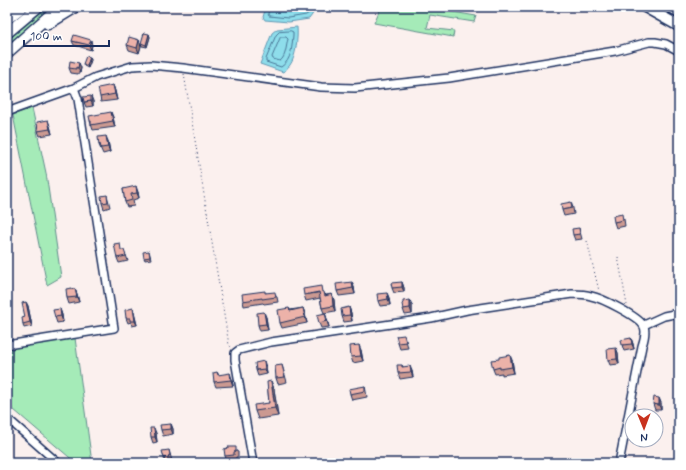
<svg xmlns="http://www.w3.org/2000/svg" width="686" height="470" font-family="Mynerve,sans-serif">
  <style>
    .green { fill: #a5ebb8; stroke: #608d8b }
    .water { fill: #8eddeb; stroke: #6097b3 }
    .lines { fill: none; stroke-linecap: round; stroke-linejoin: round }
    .shore { stroke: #497596; stroke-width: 1 }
    .minor-casing { stroke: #1b2f5e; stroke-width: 10 }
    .highway-casing { stroke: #1b2f5e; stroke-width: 13 }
    .path { stroke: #1b2f5e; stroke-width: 1; stroke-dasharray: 1 3; stroke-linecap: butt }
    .minor { stroke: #fff; stroke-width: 7 }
    .highway { stroke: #fff; stroke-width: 10 }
    .wall { fill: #cb9991; stroke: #1b2f5e }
    .shaded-wall { fill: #a57d76; stroke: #1b2f5e }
    .building { fill: #ecb2a9; stroke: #1b2f5e }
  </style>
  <rect width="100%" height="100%" fill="#fbf0ee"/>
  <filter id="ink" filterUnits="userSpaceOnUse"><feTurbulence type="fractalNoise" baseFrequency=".025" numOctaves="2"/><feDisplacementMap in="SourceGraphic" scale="8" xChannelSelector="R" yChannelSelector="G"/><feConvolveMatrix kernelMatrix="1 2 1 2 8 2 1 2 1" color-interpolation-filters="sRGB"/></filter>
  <g filter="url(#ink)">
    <path class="green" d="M46,7H56L7,48V39Z
      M381,7H424L476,16L474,22L430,15L427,28L454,31L453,37L374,23Z
      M32,108L46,173L61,277L47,285L13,115Z
      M75,338L92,463H76L7,404V349Z"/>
    <path class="water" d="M266,7H315L312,15L309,19L289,22L265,20L263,17Z
      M297,27C298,37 296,57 290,65C288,68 285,70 283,72L260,64L272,33L277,29Z"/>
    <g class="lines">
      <path class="shore" d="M269,7L268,14L269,16L288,18L306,15L309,13L310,7
        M291,31L293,32V35C292,46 292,60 281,67L266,62V59L276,35L279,32Z
        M281,37H286L288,39C286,46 286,57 280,61L273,59L272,57L280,38Z"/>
      <defs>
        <path id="minor" d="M7,112L74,88L96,77L132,66L151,65L183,68L321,87L355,88L449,78L615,51L649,42H655L666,44L679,51
          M644,325L664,316L679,313
          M7,345L114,328L78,99L74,88
          M7,418L58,463
          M253,463L235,360V353L239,350L271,342L431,318L467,310L572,294C579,294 585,294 591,296C602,298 637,316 643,325C647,330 644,340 642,346L619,463"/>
        <path id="highway" d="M645,7L679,26
          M671,7L679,12
          M7,19L22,7
          M48,24L76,7
          M7,33L38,7
          M7,53L59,7"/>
      </defs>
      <use href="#minor" class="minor-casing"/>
      <use href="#highway" class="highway-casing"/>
      <path class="path" d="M184,74L229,345L232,348
        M587,241L599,291
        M618,257L627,305"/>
      <use href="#minor" class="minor"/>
      <use href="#highway" class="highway"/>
    </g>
    <path class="wall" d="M149,34L150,37L147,47L142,46L141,43Z
      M139,40L141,46L139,53L129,50L127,45Z
      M72,41L92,45L91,50L74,45Z
      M90,57L91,60L88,68L84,66L83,64Z
      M79,63L81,68L80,73H78V74L71,73L69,68Z
      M113,85L115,91L117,100L101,102L100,97Z
      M93,101V106L86,107L84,102Z
      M113,117L115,127L93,130L90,121Z
      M50,126L52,134L40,136L38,131Z
      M108,141L110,152L103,154L99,145Z
      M123,189L138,192L139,198L133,200L134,206L127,207L125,202Z
      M107,195L110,207L104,209L102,203Z
      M571,202L573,208L574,214L564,216L562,210Z
      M624,219L625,226L616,228L614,222Z
      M579,228L582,239L575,240L573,235Z
      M122,250L126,255L128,261L119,263L117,258Z
      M149,251L151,259L145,260L144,258Z
      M402,282L404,288V292L394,293L392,288Z
      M354,287L355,294L339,296L337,291Z
      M73,289H75L77,294L79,302L69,304L67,298Z
      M323,292L326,295L332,294L334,300L335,311L324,313L322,308L320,298L306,301L304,295Z
      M266,293L277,297L278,302L264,304L263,303L244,306L243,301Z
      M387,293L389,298L390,305L380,306L378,301Z
      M26,302L28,306L32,326L24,328L23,324L25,317Z
      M412,305V314L405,315L403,309Z
      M349,307L351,313L352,321L344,322L342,316Z
      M133,308L134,313L137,325L132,326L131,322L128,323L126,318Z
      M289,308L290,310L303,308L305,314L307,323L282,328L280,323Z
      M60,309L62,315L63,322L57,323L55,317Z
      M325,313L327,319L329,327L321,328L319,323Z
      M266,317L268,330L260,331L258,325Z
      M631,338L633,344L634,349L624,351L622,345Z
      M406,340L408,348L400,349L398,343Z
      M616,348L618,353L619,364L610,365L608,360Z
      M361,350L363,361L353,363L351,357Z
      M512,360L514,373L502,375V373L495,374L493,369Z
      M282,365L287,382L278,384L276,378Z
      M402,365L403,367L412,371L413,377L400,379L398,373Z
      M266,367L267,374L258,376L256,370Z
      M217,372L219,375L232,379L233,386L216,387L214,382Z
      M271,381L274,389L278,416L258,419L255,411L269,403L268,391Z
      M365,386L367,397L352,400L350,394Z
      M659,398L661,403V410H655L653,404Z
      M171,424L173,429V434L163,436L161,430Z
      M156,433L157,442L153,443L151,437Z
      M228,447L238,452V457H236V460L227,461L225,456Z
      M169,450L172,461H170L171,463H165L164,458Z"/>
    <path class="shaded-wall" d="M149,34L150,37L147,47L146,45Z
      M91,40L92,45L91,50L89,45Z
      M139,40L141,46L139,53L137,48Z
      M90,57L91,60L88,68L87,65Z
      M79,63L81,68L80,73L78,68Z
      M113,85L115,91L117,100L115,94Z
      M91,96L93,101V106L91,101Z
      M111,112L113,117L115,127L113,121Z
      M48,120L50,126L52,134L50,129Z
      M106,136L108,141L110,152L108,147Z
      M136,186L138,192L139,198L137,193Z
      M352,282L354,287L355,294L353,288Z
      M402,282L404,288V292L402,287Z
      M75,289L77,294L79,302L77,297Z
      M387,293L389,298L390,305L388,299Z
      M332,294L334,300L335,311L333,306Z
      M410,300L412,305V314L410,308Z
      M26,302L28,306L32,326L30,322Z
      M349,307L351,313L352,321L350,315Z
      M133,308L134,313L137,325L135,321Z
      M303,308L305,314L307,323L305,317Z
      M60,309L62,315L63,322L61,316Z
      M264,312L266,317L268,330L266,324Z
      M325,313L327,319L329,327L327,321Z
      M631,338L633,344L634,349L632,344Z
      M359,345L361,350L363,361L361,356Z
      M616,348L618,353L619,364L617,359Z
      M510,355L512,360L514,373L512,367Z
      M264,361L266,367L267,374L265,369Z
      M410,366L412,371L413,377L411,372Z
      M230,373L232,379L233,386L231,380Z
      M271,381L274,389L278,416L275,408Z
      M659,398L661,403V410L659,405Z
      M171,424L173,429V434L171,429Z
      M154,428L156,433L157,442L155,437Z"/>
    <path class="building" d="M144,33L149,34L146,45L141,43Z
      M74,35L91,40L89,45L72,41Z
      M129,37L139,40L137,48L127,45Z
      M86,56L90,57L87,65L83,64Z
      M70,61L79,63L78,68L76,67V69L69,68Z
      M113,85L115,94L100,97L98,88Z
      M91,96V101L84,102L83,97Z
      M111,112L113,121L91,125V121H90L89,116Z
      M48,120L50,129L38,131L37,122Z
      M106,136L108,147L101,148L100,144L99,145L98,137Z
      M136,186L137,193L131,194L132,200L125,202L123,189Z
      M107,195L108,202L102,203L101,196Z
      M571,202L572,208L562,210L561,204Z
      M622,214L623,220L614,222L613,216Z
      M579,228L580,234L573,235L572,229Z
      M120,243L121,250H124L126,256L117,258L114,244Z
      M149,251L150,257L144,258L143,252Z
      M352,282L353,288L337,291L336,284Z
      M402,282V287L392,288L391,283Z
      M321,286L322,292H324L325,296L332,294L333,306L322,308L319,292L304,295L303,289Z
      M72,288L73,289H75L77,297L67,298L66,289Z
      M265,291V293L275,292L276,297L262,299V298L243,301L242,294Z
      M387,293L388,299L378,301L377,294Z
      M410,300V308L403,309L402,304L403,303V301Z
      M26,302L30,322L23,324L22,318L25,317L22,303Z
      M349,307L350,315L342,316L341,309Z
      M133,308L135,321H130V318H126L125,310Z
      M289,308L290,311L303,308L305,317L280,323L278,310Z
      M60,309L61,316L55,317L53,310Z
      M264,312L266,324L258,325L257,313Z
      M325,313L327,321L319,323L317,315Z
      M404,335L406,342L398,343L396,336Z
      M631,338L632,344L622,345L621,340Z
      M359,345L361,356L351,357L350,346Z
      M616,348L617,359L608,360L607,349Z
      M510,355L512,367L500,369V367L493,369L491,360L499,359V357Z
      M264,361L265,369L256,370L255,363Z
      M282,365L285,377L276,378L275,366Z
      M397,365H402V367L410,366L411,372L398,373Z
      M217,372L218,375L230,373L231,380L214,382L213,373Z
      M271,381L275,408L255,411L254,405L269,403L267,382Z
      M365,386V391L350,394L349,389Z
      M654,397L659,398V405L653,404Z
      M171,424V429L161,430L160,425Z
      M150,428H154L155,437H151Z
      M228,447H236V451L234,452V455L225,456L224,449L228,448Z
      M169,450L170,455L168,456L169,457L164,458L162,451Z"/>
  </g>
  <rect width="686" height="470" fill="none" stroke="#fff" stroke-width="24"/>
  <rect x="12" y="12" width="662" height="446" fill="none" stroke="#1b2f5e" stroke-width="1.5" filter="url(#ink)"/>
  <g transform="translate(644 428) rotate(179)"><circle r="19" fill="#ffffff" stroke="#a4acbf"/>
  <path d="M0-3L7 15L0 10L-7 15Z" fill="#c8321e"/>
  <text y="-6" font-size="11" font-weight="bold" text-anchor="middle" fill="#1b2f5e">N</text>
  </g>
  <path d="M24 40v6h85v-6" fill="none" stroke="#1b2f5e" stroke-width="2"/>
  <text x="30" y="40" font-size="12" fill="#1b2f5e" stroke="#ffffff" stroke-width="3" paint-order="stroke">100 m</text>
</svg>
